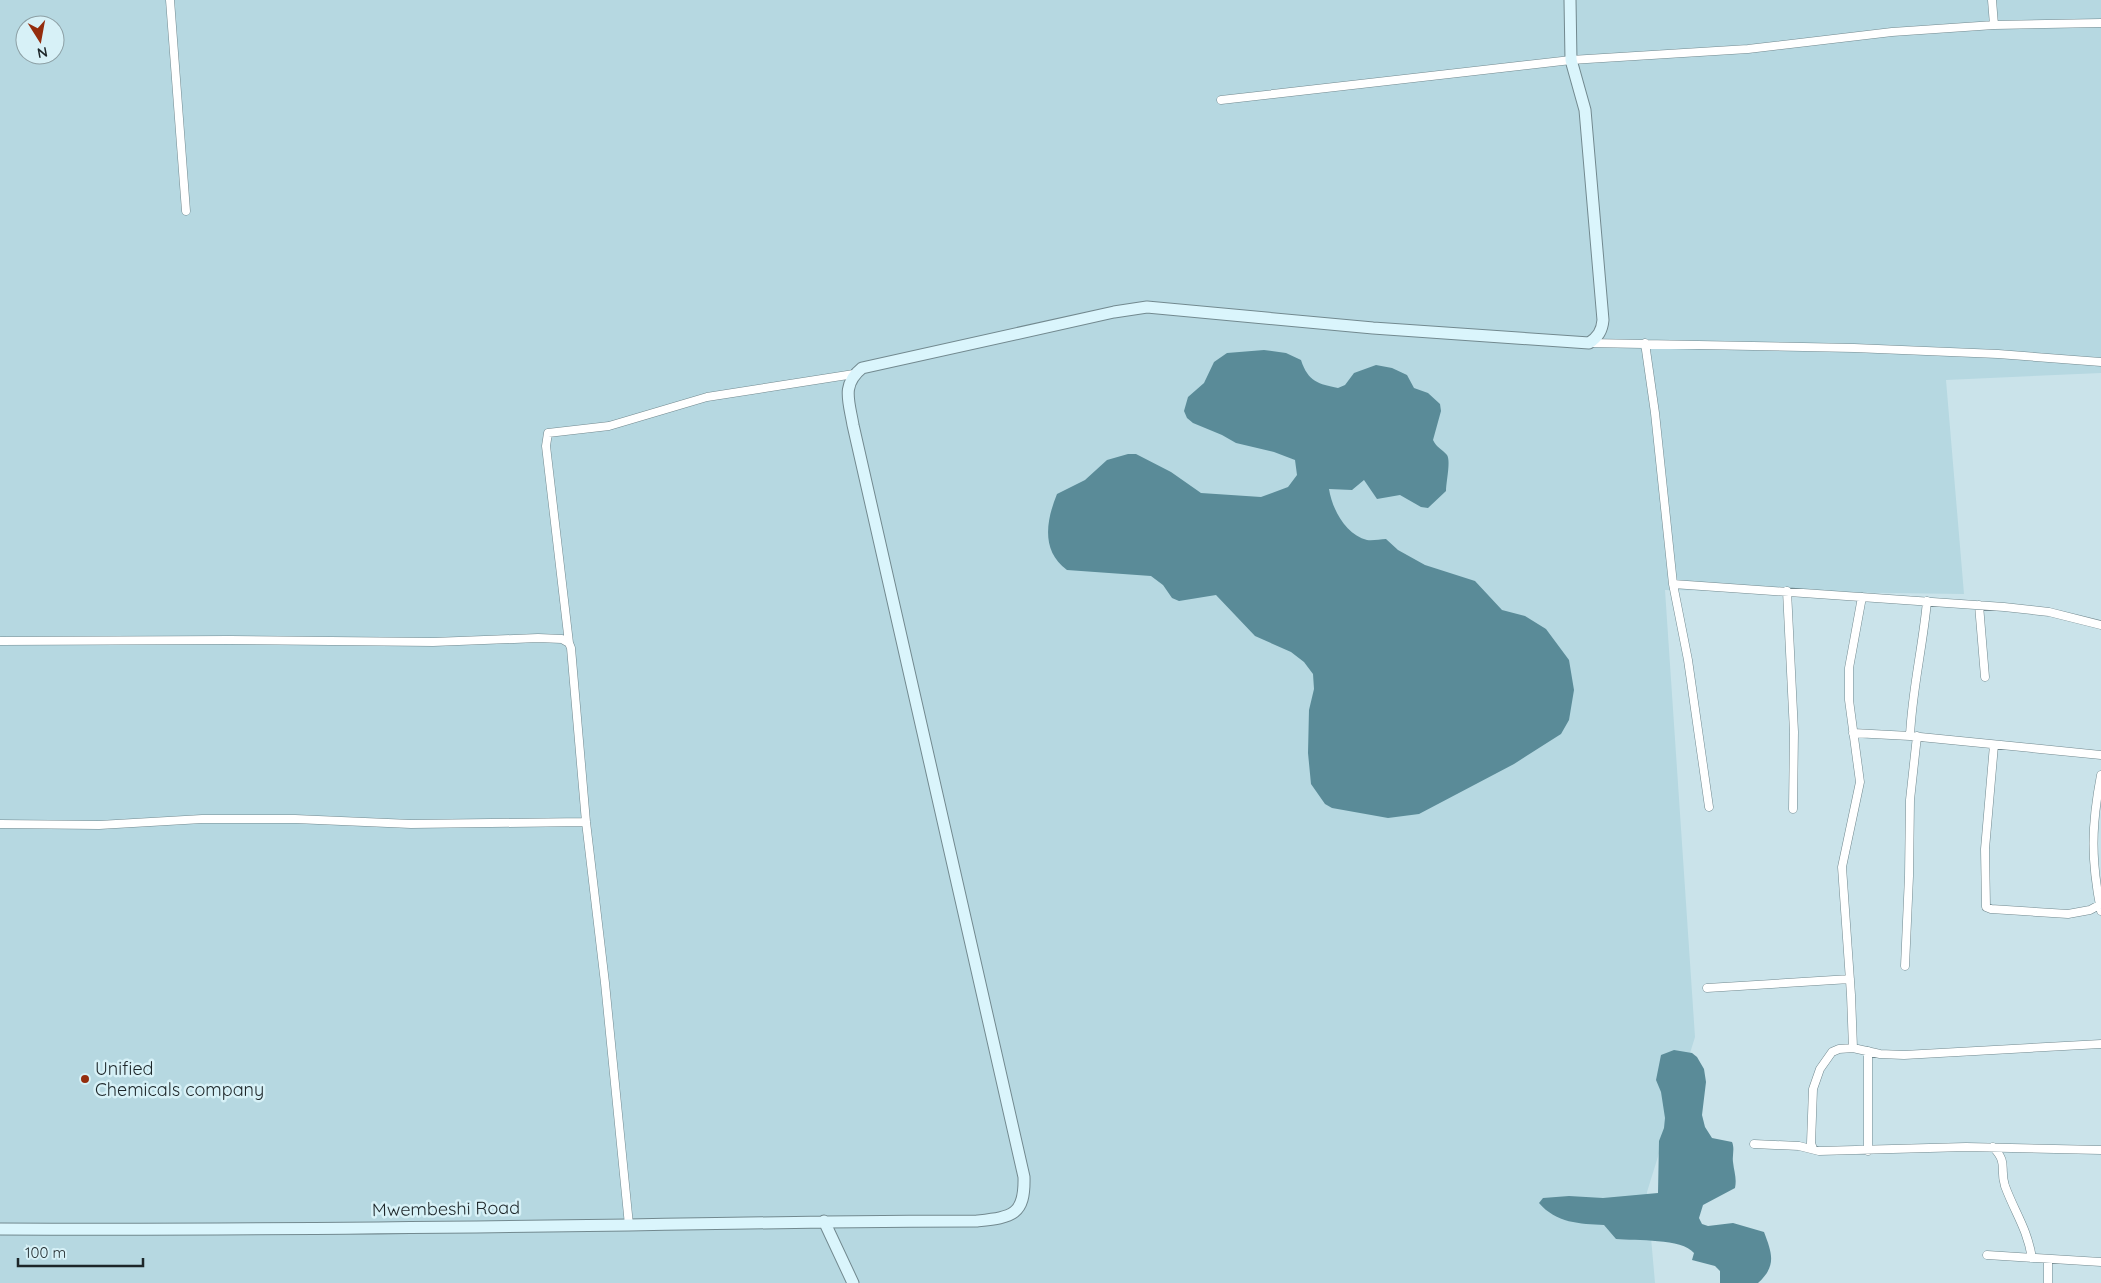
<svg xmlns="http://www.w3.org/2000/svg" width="2101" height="1283" font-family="Quicksand,sans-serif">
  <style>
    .built { fill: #b6d8e1; fill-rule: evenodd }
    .water { fill: #5a8b98 }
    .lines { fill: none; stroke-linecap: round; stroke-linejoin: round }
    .street-casing { stroke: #72898f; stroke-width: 9 }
    .secondary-casing { stroke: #72898f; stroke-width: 13 }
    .street { stroke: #fff; stroke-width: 8 }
    .secondary { stroke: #daf5fc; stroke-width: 11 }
    .poi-dot { fill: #942d0d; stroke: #d7f1f7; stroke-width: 2 }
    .labels { text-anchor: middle; stroke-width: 5; stroke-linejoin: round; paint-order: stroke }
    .poi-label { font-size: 18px; fill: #1d2629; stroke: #d7f1f7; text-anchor: start }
    .street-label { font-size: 18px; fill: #1d2629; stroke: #d7f1f7 }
  </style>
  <rect width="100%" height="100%" fill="#cae3ea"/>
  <path class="built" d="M0,0H2101V373L1946,380L1964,594L1665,590L1695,1037L1647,1192L1655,1283H0ZM25,25H55V55H25Z"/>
  <path class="water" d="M1264,350L1286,353L1301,360C1308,382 1319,384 1338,388L1345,385L1354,373L1376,365L1392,368L1407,375L1414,388L1428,393L1440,404L1441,411L1433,440C1437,448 1442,449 1447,455C1451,461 1446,482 1446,491L1428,508L1421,507L1400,495L1377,499L1364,480L1352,490L1329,489C1332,509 1346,535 1367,540C1373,541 1380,539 1386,539L1398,550L1425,565L1475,581L1502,610L1525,616L1546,629L1569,660L1574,690L1569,720L1561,734L1514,764L1419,814L1388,818L1332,808L1325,804L1311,784L1308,753L1309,710L1314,689L1313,674L1304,662L1291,652L1255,636L1216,595L1179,601L1172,598L1163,585L1151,576L1067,570C1041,551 1046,521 1057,494L1085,480L1107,460L1128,454H1136L1171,472L1201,493L1261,497L1288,487L1297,475L1295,460L1274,452L1236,443L1222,435L1193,423L1187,418L1184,411L1188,397L1204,383L1214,362L1227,353Z
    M1674,1050L1692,1053L1697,1057L1704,1069L1706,1082L1702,1115L1705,1127L1712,1138L1732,1142C1735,1149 1732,1155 1733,1162C1734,1172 1737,1178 1735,1188L1703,1205L1699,1218L1702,1224L1708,1226L1733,1223L1764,1232C1772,1253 1777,1266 1758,1283H1720V1271L1715,1266L1692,1260L1694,1253C1682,1238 1636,1241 1616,1239L1604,1225C1580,1224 1556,1223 1539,1203L1543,1198L1569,1196L1603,1198L1658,1193L1659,1141L1664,1128L1665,1118L1661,1092L1656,1080L1661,1055Z"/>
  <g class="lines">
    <defs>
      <path id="street" d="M170,0L186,211
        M1992,0L1994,25
        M1221,100L1571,60L1748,49L1892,32L1994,25L2101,23
        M1589,343L1854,348L1998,354L2101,362
        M1645,343L1655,413L1673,584L1688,660L1709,807
        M1673,584L2004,607L2049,612L2101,625
        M1787,591L1794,732L1793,809
        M1979,605L1985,677
        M0,641L230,640L433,642L538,638L562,639L569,643L571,648L586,822L605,983L629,1225
        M569,643L546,446L548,433L609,426L707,397L854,374
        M1853,733L1910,736L2101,755
        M1910,736C1912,690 1923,646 1927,601
        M1994,745L1985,849L1986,907L1991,909L2068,914L2090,910L2101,904
        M2101,775C2091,827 2091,860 2101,911
        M0,824L99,825L202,819H295L411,824L586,822
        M1905,966L1909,876L1910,800L1917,736
        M1707,988L1850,979
        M1853,1048L1851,995L1842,867L1860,782L1849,700V668L1862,597
        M1868,1051V1151
        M1754,1144L1799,1146L1819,1151L1966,1147L2101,1150
        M1993,1147C2009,1164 1999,1168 2005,1186C2015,1213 2027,1228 2032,1258
        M1813,1149L1811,1143L1813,1089L1820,1069L1832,1052L1839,1049L1853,1048L1880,1054L1904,1055L2101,1044
        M1987,1255L2101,1262
        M2048,1283V1260"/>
      <path id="secondary" d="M824,1221L853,1283
        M0,1229C210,1230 419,1228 629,1225C745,1223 861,1221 977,1221C1012,1217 1025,1216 1024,1177L853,425C849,401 841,385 862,368L1114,312L1147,307L1373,328L1589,343C1598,337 1602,331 1603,320L1585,110L1571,60L1570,0"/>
    </defs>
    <use href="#street" class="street-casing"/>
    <use href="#secondary" class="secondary-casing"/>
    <use href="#street" class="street"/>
    <use href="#secondary" class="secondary"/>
  </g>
  <circle class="poi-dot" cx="85" cy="1079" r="5"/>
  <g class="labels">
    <g class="poi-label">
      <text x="95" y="1075">Unified<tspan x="95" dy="21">Chemicals company</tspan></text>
    </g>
    <g class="street-label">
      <text transform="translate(446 1209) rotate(-1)" y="6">Mwembeshi Road</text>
    </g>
  </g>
  <g transform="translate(40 40) rotate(169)"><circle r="24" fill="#d7f1f7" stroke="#8da0a5"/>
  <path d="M0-4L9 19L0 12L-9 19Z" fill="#942d0d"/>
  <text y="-8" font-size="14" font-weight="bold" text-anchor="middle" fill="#1d2629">N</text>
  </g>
  <path d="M18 1258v8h125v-8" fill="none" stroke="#1d2629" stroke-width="2.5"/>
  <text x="25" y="1258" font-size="15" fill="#1d2629" stroke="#d7f1f7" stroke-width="4" paint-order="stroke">100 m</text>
</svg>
